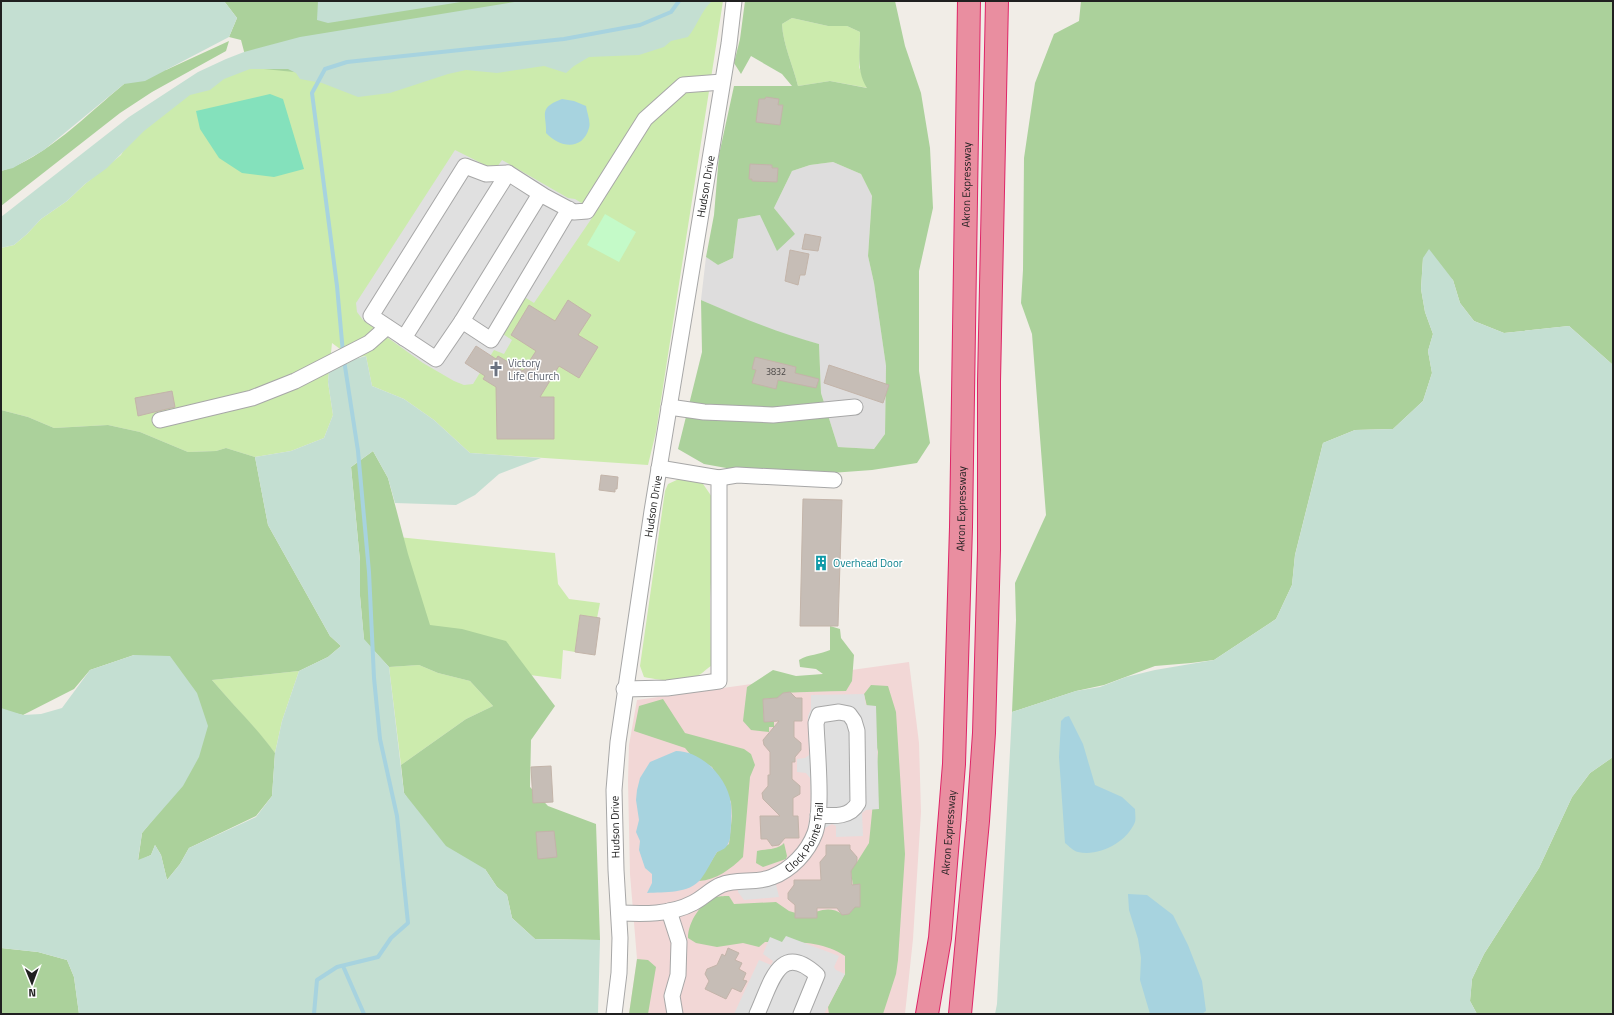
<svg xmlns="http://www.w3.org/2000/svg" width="1614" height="1015" font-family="'Titillium Web',sans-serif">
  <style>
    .residential { fill: #dedddd }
    .commercial { fill: #f2d7d6 }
    .grass { fill: #ccebad }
    .forest { fill: #abd19b; fill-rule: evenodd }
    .wetland { fill: #c4dfd2 }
    .park { fill: #c4fac8 }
    .pitch { fill: #84e1bc }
    .parking { fill: #e0e0e0 }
    .water { fill: #a7d3df }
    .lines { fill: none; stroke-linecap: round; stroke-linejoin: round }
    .stream { stroke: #a7d3df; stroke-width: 4 }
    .building { fill: #c6bdb6; stroke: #c3b4a9 }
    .minor-casing { stroke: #a7a7a7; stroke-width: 17 }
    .highway-casing { stroke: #de2567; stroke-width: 24 }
    .minor { stroke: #fff; stroke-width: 15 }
    .highway { stroke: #e98ea0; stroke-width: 22 }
    .labels { text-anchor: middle; stroke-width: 3; stroke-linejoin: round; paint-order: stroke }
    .number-label { font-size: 9px; fill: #4a4746 }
    .street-label { font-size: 11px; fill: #202020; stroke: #fff }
    .worship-label { font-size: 11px; fill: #5b616d; stroke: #fff; text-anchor: start }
    .culture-label { font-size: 11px; fill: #0d838f; stroke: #fff; text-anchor: start }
  </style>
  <rect width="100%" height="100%" fill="#f1ede7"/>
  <path class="residential" d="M833,162L861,174L872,196L868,256L874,283L886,366L885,434L874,449L838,447L821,393L819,344L789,336L741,318L701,300L706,257L718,265L733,258L738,219L760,215L795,235L774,208L792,171L810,165Z"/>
  <path class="commercial" d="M909,662L919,743L921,812L913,939L905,1014H629L637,959L630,874L628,781L629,745L637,700Z"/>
  <path class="grass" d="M585,1H723L656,432L648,465L470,453L434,420L404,399L372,386L366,356L352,358L332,343L328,382L333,415L324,438L291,451L255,457L226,448L216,451L188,452L140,432L108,425L54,428L28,417L1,410V248L14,245L27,234L41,219L67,201L85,184L121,155L139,122L210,73Z
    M792,18L828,26H847L860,32L859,67L868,88L830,81L798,86C793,65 783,45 782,24Z
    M681,478L701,481L712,497L715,515L710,599L711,666C706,669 701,675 695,677C681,684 659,680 644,677L640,666L665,491L668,484Z
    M398,537L555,553L558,584L569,599L600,603L597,618L580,615L575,652L563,650L561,679L522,674L398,636Z
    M419,665L438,673L470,681L493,706L466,719L401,765L389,667Z
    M299,671L282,721L275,753C255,727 233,705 212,680Z"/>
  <path class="forest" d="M79,1L166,70L229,41L226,51L152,92L120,113L1,206V171C43,160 90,112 124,84Z
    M224,1H685L324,75L254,68L246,59L241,40L229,37L237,18Z
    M745,1H895L905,46L921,93L930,148L933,208L919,271V371L930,443L917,463L872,470L776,477L704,464L678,449L702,352L701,300C740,317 778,333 819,344L821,393L838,447L874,449L885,434L886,366L874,283L868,256L872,196L861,174L833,162L810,165L792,171L774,208L795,234L777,251L760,215L738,219L733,258L718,265L706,257L714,215L719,155L734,86H792L782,74L751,56L741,74L734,63L740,39ZM792,18L828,26H847L860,32C860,52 856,71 867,88L830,81L798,86C793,65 783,45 782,24Z
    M1081,1H1613V365L1569,326L1504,333L1474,321L1460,303L1453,280L1423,258L1421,289L1425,312L1433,334L1428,351L1432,373L1423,401L1393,429L1355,430L1323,443L1295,555L1292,585L1276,619L1214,660L1191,663L1155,666L1104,685L1076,691L1012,712L1016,620L1015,583L1046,515L1032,334L1021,303L1023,270L1024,158L1035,83L1054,34L1079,21Z
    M1,410L28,417L54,428L108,425L140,432L188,452L216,451L226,448L255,457L268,525L330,636L341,646L328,657L299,671L212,680C233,705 256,727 275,753L272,796L256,816L189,848L180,864L167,880L161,855L155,845L151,855L138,861L142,833L160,811L134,655L90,670L74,689L23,715L1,710Z
    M373,451L388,478L408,554L430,625L462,629L506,641L555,706L531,740L530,787L548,806L596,824L600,940L535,939L512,918L507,895L497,887L485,869L460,883L404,793L401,765L466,719L493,706L470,681L438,673L419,665L389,667L364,640L360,596V561L351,467Z
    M830,626L840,629L841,638L854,655L852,681L846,691C825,691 804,692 783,693L779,698L763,699L764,722H774V727H769V732L751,730L743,721L747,687L773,670L796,676L823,674L816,669L800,667L799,660C809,654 819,655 830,650Z
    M871,685L888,686L896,712L905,854L898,960L896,974L883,1014H829L828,1007L845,974V956C822,940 793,942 765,942L759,947L743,943L717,947L696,943L688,938C688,922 701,902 716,897C720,896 726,896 729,896L734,904L776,902L789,911L806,916C818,910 831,906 842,914L860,885H853L850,867L857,862L869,843L878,752L864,694Z
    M663,699L685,733L744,749L751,754L755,765L750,777L743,857C731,869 716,880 699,881L717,852L729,844L732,816L731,802L712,767L690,754L685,748L634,731L639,706Z
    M1613,757V1014H1477L1470,1001L1472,979L1484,954L1539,868L1572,797L1590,773Z
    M784,843L787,856L786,859L763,867L756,863L757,851C765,849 778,850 784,843Z
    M1,948L38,952L67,960L74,977L79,1014H1Z
    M637,959L648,960L656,967L648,1014H629Z"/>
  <path class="wetland" d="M1,1H224L237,18L229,37L145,81L124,84L44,150L13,168L1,171Z
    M318,1H467L328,23L317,20Z
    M521,1H712C701,11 697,26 688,37L671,41L664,47L639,55L589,57L574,66L566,73L544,66L497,73L466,70L448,74L390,93L358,97L322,83L300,79L296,73L288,69H250L224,79L210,90L190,95L144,131L107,168L85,184L67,201L41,219L27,234L14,245L1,248V217L129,117L198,72L226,59L244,52L300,37Z
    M1429,249L1453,280L1460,303L1474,321L1504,333L1569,326L1613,365V757L1590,773L1572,797L1539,868L1484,954L1472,979L1470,1001L1477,1014H995L997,1004L1012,712L1076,691L1100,687L1126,677L1155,670L1214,660L1276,619L1292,585L1295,555L1323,443L1355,430L1393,429L1423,401L1432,373L1428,351L1433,334L1425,312L1421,289L1423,258Z
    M366,356L372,386L404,399L434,420L470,453L541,458L499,474L475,495L456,505L395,503L388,478L373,451L351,467L360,561V596L364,639L389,667L404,793L446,846L485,869L497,887L507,895L512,918L535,939L600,940L598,1014H79L74,977L67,960L38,952L1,948V708L23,715L41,714L62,708L90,670L134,655L170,656L197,693L208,726L199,757L183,786L142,833L138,860L151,855L155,845L161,855L167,880L180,864L189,848L256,817L272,796L275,753L282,721L299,671L328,657L341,646L330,636L268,525L255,457L291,451L324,438L333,415L328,382L329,371L336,364Z"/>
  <path class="park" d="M605,214L636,232L619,262L587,245Z"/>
  <path class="pitch" d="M270,94L283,99L304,169L274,177L242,173L219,158L200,129L196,111Z"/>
  <path class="parking" d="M455,150L495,170L502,160L568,198L575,199L596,212L534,303L526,298L524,299L503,334L512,340L504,354L494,350L473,384L464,385L454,381L423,363L363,320L357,312L356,303Z
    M864,694L866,705L876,706L879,809L866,810L862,813L863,836L836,837V826L832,824L825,828L808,827L811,805L810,778L806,773L797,772V759L805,758L809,755L808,716L811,709V695Z
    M774,876L779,897L744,900L738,892V889Z
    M786,936L839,956L834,967L836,970L845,974L824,1014H734L759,960L771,965L773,961L763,954L770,937L782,942Z"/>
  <path class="water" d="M562,99L574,101L586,106C587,113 591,122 589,128C582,152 559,147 546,133C547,115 537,108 562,99Z
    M1069,716L1083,744L1095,785L1122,797L1135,809C1135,813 1136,818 1135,822C1127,842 1099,857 1078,852C1073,851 1069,846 1065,843L1059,757L1061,721L1065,717Z
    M676,751C702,751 728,778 731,804C732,815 731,827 730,838C728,847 725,849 717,852C712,860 707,871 701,879C689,894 664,892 647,893L652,883V874L645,868L639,850L640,841L636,832L639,820L636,800L637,790L640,778L650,762Z
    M1128,894L1147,895L1173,915L1188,945L1202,981L1206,1011L1202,1014H1150L1140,980L1141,958L1138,939L1129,910Z"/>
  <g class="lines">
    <path class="stream" d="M343,353L337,286L312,93L325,69L347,62L564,39L640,25L671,12L679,1
      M343,966L364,1014
      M314,1014L317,980L337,967L378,957L391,938L408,923L397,816L380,739L374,678L369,572L358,451L344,360"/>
  </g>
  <path class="building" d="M766,97L779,99L778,105H783L780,125L756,122L759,99H765Z
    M750,164L772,165V168H778L777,182L752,181V179H749Z
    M805,234L821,237L818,251L802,249Z
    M790,250L809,254L805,275H800L798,285L785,281Z
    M568,300L591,315L578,335L598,347L579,378L559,366L540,397H554V439H497L496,387L483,379L485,376L465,363L476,346L496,359L498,356L523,371L536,351L511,335L529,305L555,321Z
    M755,357L796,367L795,373L819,379L816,388L778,380L776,389L752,383L756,370L752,369Z
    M829,365L889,385L883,403L824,383Z
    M172,391L175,407L138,416L135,398Z
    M601,475L618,477L617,489H615V492L599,490Z
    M803,499L842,500L838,626H800Z
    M580,615L600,618L595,655L575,652Z
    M790,692L796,698H802V721H794V737L801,743V750L795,757V762H792V779L800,786V794L793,798V816H798L799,838H785L779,845L772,846L767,839H761L760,816H780L763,799L762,793L768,786V775H770V752L764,745L763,740L779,721L764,722L763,699L777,698L783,693Z
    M551,766L553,802L533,803L531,767Z
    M554,831L557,857L538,859L536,832Z
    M826,845H850V849L857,857V862L851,871L852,885L860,884V907H855L849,914L842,915L837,908H817V918H795V905L788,899V893L794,885V880H821L820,862L826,855Z
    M728,948L739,953L735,960L742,963L739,969L746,973L743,980L747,981L741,992L732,988L726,999L705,989L709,981L705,974L707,969L717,965L722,954L725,956Z"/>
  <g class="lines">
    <defs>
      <g id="minor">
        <path d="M569,209L491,340L462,321L436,359L371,316L465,166L486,174L508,173L544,196L574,212L587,211L645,119L683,85L722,82"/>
        <path d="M462,321L540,194"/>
        <path d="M404,338L508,173"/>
        <path d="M669,407L704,412L773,415L855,407"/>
        <path d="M160,420L252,398L295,381L369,343L387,327"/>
        <path d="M719,478L737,475L834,480"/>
        <path d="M624,689L667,688L719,681V478L659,468"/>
        <path d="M669,911L679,942L678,975L672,996L675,1014"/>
        <path id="s1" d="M619,913C644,914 670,915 693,903C703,898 711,889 721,885C737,878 756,884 772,877C791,870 808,852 815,833C823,810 817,750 816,723L819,715L839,712L849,714L854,721L857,731L858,803C850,818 833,816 818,815"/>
        <path id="s2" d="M614,1014L619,973L620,938L616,870L614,790L618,742L652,511L729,44L734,1"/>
        <path d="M757,1014C771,984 779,940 817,975L801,1014"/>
      </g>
      <g id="highway">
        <path id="s3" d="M927,1014L940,938L954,764L961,527L969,1"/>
        <path d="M960,1014L978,821L984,733L989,550V381L997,1"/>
      </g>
    </defs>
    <use href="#minor" class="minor-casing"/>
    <use href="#highway" class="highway-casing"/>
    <use href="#minor" class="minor"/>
    <use href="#highway" class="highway"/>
  </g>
  <defs>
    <symbol id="church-bare" viewBox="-9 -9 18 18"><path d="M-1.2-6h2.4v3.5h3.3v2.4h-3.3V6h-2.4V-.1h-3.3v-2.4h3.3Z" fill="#6b7280" stroke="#fff" stroke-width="2.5" paint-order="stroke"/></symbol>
    <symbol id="building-bare" viewBox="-9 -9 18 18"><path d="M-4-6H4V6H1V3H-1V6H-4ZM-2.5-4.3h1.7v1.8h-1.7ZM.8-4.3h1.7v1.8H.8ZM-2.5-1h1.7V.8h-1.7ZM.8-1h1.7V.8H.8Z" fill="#0f9aa8" stroke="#fff" stroke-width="2.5" paint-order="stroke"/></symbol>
  </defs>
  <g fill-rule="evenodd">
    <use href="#church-bare" x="485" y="358" width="22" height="22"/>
    <use href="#building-bare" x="810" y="552" width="22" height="22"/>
  </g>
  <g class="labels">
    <g class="number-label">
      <text x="776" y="375">3832</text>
    </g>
    <g class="street-label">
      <text dy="4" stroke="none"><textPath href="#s3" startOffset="831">Akron Expressway</textPath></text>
      <text dy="4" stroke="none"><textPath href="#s2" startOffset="835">Hudson Drive</textPath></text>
      <text dy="4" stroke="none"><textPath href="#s2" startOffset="511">Hudson Drive</textPath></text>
      <text dy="4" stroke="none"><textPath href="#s3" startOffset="507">Akron Expressway</textPath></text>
      <text transform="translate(615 827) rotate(-91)" y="4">Hudson Drive</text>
      <text dy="4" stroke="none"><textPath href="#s3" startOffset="183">Akron Expressway</textPath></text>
      <text dy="4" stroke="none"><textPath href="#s1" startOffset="216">Clock Pointe Trail</textPath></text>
    </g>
    <g class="worship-label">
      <text x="508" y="367">Victory<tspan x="508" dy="13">Life Church</tspan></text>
    </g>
    <g class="culture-label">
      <text x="833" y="567">Overhead Door</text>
    </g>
  </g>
  <rect width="1614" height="1015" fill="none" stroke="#202020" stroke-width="4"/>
  <g transform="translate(32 983) rotate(179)" stroke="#ffffff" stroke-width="3" paint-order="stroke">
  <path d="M0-3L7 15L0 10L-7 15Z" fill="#202020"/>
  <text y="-6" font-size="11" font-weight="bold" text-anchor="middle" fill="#202020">N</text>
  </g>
</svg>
